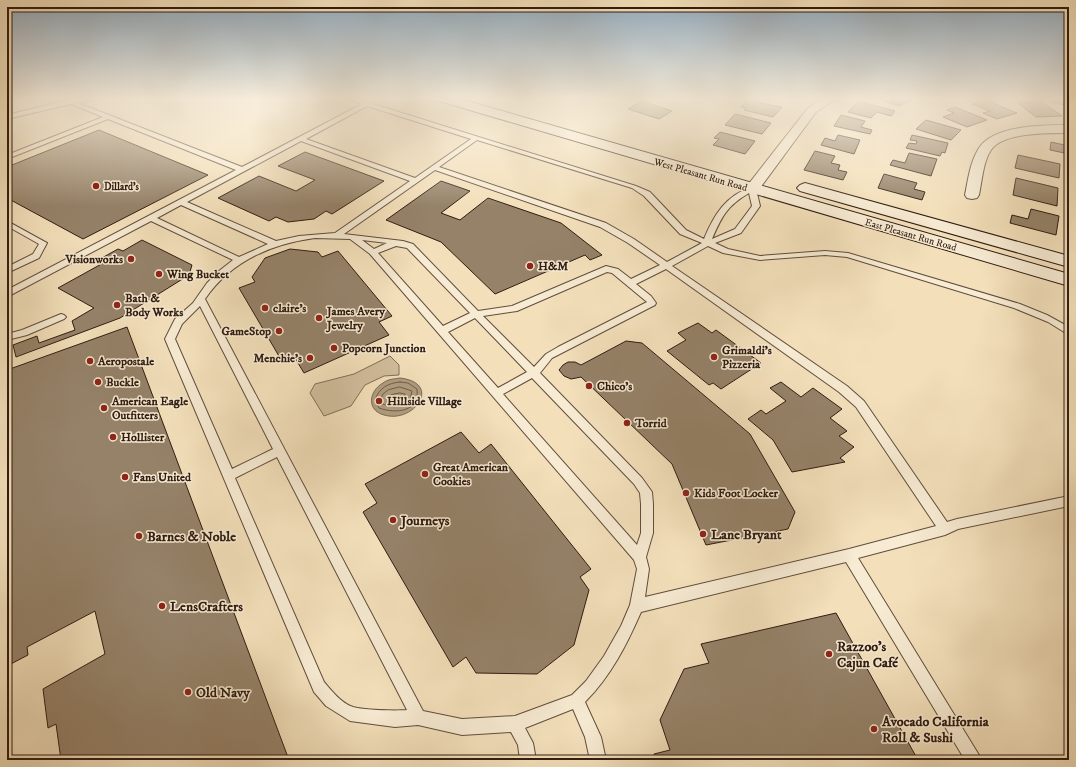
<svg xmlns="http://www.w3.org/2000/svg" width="1076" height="767" font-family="'IM FELL DW Pica',serif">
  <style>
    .green { fill: #d2bf9e; stroke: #816e58 }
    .water { fill: #b19d81; stroke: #7d6954 }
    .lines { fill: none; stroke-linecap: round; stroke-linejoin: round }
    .shore { stroke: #705c49; stroke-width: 1 }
    .building { fill: #958269; stroke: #301c11 }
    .service-casing { stroke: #614d3c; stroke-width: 2 }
    .minor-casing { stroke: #614d3c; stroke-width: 2 }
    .secondary-casing { stroke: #301c11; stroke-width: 2 }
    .service { fill: #f7ebd3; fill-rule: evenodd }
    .minor { fill: #f7ebd3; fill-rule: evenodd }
    .secondary { fill: #f7ebd3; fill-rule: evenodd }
    .poi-dot { fill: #8f2418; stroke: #f7ebd3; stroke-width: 1.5 }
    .labels { text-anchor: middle; stroke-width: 3; stroke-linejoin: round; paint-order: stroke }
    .far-street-label { font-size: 10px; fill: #301c11; stroke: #f7ebd3 }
    .far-poi-label { font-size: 10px; font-weight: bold; fill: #301c11; stroke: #f7ebd3; text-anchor: start }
    .poi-label { font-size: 12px; font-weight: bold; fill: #301c11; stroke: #f7ebd3; text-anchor: start }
    .near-poi-label { font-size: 14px; font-weight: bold; fill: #301c11; stroke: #f7ebd3; text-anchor: start }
  </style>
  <rect width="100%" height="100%" fill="#f3e0bb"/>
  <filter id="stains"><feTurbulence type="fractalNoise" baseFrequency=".005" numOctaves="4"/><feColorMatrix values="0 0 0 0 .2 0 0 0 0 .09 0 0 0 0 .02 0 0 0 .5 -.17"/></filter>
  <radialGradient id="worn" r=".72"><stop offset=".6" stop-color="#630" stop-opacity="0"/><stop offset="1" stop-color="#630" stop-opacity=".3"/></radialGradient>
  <path class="green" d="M390,356L399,365V375L384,376L365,385L351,406L324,416L310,393L315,384L354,374Z"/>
  <path class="water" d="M400,378C443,383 414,424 384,415C366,410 369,391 383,383C388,379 394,379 400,378Z"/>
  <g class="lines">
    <path class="shore" d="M400,382L408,383L417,389C420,412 396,414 379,408L375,400C379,388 388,383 400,382Z
      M400,387L412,391L410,400C402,407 392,407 382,404L380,400L383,394L388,390Z
      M400,393L405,394V396L398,401L388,400L391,395Z"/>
  </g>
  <path class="building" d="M877,98H911L913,99L899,106Z
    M1051,98H1069V106L1050,102Z
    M748,99L761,102L760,103L782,107L773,117L744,110L746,108L741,107Z
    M985,100L1017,113L997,119L983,113L990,111L972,104Z
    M642,101L672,111L659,119L628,109Z
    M858,101L895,111L891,116L877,112L871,118L848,112Z
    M1017,102H1042L1062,116L1036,117Z
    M955,107L987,120L967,127L943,117L954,113L947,110Z
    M735,114L771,123L762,134L725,125Z
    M841,115L865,121L861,127L872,130L870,134L834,126Z
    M926,120L961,130L951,140L916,129Z
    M99,130L208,175L83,239L7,198V167Z
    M720,132L755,141L745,154L713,145L719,139L714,138Z
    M838,135L860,140L854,154L821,145L825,138L835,141Z
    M912,135L948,143L945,153L942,152L940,156L906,148L909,143L916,144L917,141L910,140Z
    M1051,142L1069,146V154L1050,150Z
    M815,151L835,156L831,163L840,165L838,170L847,172L843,180L804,170Z
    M305,152L384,181L332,214L326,211L314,219L288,222L276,217L269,221L218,198L259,176L296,191L315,180L278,166Z
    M909,153L937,159L931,176L890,165L893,160L905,163Z
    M1018,155L1060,164L1059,178L1015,168Z
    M884,174L917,183L914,189L925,192L922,200L878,188Z
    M1016,178L1058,188L1057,206L1013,195Z
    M441,181L470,191L441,213L460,220L488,198L561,223L602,255L590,260L585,255L495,294L441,242L386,220Z
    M1031,209L1059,216L1056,235L1010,223L1012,215L1028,219Z
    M142,240L192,265L189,275L120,318L16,357L13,345L37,336L39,343L75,330L72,321L94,308L58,288L105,262L100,259L118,249L123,251Z
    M290,249L318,252L322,257L338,251L392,316L379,322L389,335L304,373L295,358L283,363L239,288L255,282L252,277L265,258Z
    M698,323L712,333L716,330L761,363L721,389L713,383L709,385L667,351L686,340L678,333Z
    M127,327L289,760H61L56,724L48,728L43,689L105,654L95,611L27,647L28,655L7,666V519H8L7,370Z
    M626,341L642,343L750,434L795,512L788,529L706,545L672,464L581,377L571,379L564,376L559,370L563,365L568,362H575L581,365Z
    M781,382L801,397L813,388L842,409L830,418L847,431L839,436L854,447L840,458L845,462L792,472L773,440L748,419L761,410L766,414L786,401L770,388Z
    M461,432L479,453L491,444L591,569L580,577L589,590L574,645L537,674L476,673L466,657L453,667L363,512L377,503L365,484Z
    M836,613L918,760H839L837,756L822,760H655L654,754L670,750L660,720L684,669L709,663L701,644Z"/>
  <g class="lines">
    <defs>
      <path id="service" d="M87,98H104L78,103L242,167L362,104L344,98H354L636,186L650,192L686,230L704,239C714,215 726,195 752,187L756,189L760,206L741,233L715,243L728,249L760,256L825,251L848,253L1020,304L1047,315L1067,326L1069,327V335L1048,322L1014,308L847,257L825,255L760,260L723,253L708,246L672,266L847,386L864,401L947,522L957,519L1069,496V506L958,529L945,535L858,558L982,760H965L846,562L641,612C627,644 611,676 585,702L601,737L606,760H590L585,737L573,709L525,728L533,743L536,760H520L518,745L511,732L462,735L418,725L395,727L350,721L326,706L314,692L165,339L175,319L193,303L207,283L219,271L233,260L151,221L7,297V290L236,170L108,119L7,159V155L103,117L71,104L7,119V115L64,101ZM367,106L471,139L415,178L306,139ZM477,140L632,188L644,196L680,234L702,243L667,262L634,239L606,223L439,167ZM301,141L410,181L335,233L299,236L276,241L187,202ZM435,170L600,227L628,243L660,265L631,279L618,269L606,266L512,306L478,311L413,244L403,241L344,234ZM749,193L752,206L735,229L712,239C722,216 727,206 749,193ZM181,205L268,244L239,257L157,218ZM315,238L350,239L370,254L634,560L637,569L630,605L621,626L604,656L586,681L572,695L515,716L462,719L423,711L205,299C231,261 271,244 315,238ZM362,240L387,243L374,249ZM396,246L407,248L470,313L443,326L378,253ZM666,269L839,392L856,407L936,526L849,549L645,597L649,569L646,557L653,533V504L652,492L642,478L540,373L552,358L655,305L656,303L651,296L636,284ZM607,272L612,273L647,302L558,347L546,354L534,367L483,316L517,311ZM200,306L273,449L232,469L175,339L182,324ZM475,318L527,372L498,388L448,332ZM532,378L634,484L640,493L641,504V533L637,545L503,394ZM277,457L407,710C395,711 363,710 353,707C341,703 332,691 324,682L235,478Z
        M7,221L47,243L39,258L7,273V267L33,254L39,244L7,226Z
        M61,314L64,315L66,317L64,319L27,335L7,340V334L22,330Z"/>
      <path id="minor" d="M823,98H837L816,112L757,192L752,193L747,192L745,189L747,186L808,108Z
        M1069,125V133C1050,133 1003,132 991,150C983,162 982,181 979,195L977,198L972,199L967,198L965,195C968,180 970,162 979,148C994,125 1044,125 1069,125Z"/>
      <path id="secondary" d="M437,98H457L1069,274V286L439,101Z
        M805,183L1069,256V267L800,191L797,188L800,185Z"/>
    </defs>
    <use href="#service" class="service-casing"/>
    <use href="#minor" class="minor-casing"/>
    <use href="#secondary" class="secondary-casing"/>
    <use href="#service" class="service"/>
    <use href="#minor" class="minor"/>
    <use href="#secondary" class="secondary"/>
  </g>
  <linearGradient id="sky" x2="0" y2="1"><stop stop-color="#92abbf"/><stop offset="0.48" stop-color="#faf1e0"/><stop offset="1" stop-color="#faf1e0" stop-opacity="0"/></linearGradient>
  <rect width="1076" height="206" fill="url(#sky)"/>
  <g class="poi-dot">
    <circle cx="96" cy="186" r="4"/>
    <circle cx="131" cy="259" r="4"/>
    <circle cx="530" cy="266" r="4"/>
    <circle cx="159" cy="274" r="4"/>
    <circle cx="117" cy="305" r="4"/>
    <circle cx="265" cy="308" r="4"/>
    <circle cx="319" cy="318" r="4"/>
    <circle cx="279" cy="331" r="4"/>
    <circle cx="334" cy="348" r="4"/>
    <circle cx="714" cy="357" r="4"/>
    <circle cx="310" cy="358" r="4"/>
    <circle cx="90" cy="361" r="4"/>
    <circle cx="98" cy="382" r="4"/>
    <circle cx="589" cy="386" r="4"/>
    <circle cx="379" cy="401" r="4"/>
    <circle cx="104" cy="408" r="4"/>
    <circle cx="627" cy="423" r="4"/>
    <circle cx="113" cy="437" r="4"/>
    <circle cx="425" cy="474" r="4"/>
    <circle cx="125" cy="477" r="4"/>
    <circle cx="686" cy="493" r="4"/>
    <circle cx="393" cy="520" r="4"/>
    <circle cx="703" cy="534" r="4"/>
    <circle cx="139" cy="536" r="4"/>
    <circle cx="162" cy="606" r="4"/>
    <circle cx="829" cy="654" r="4"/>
    <circle cx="188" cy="692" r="4"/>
    <circle cx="874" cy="729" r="4"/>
  </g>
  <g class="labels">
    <g class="far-street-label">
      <text transform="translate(701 174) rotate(16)" y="4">West Pleasant Run Road</text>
      <text transform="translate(911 234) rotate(16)" y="4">East Pleasant Run Road</text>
    </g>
    <g class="far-poi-label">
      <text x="104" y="190">Dillard's</text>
    </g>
    <g class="poi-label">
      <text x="123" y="263" text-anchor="end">Visionworks</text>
      <text x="538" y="270">H&amp;M</text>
      <text x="167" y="278">Wing Bucket</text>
      <text x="125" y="302">Bath &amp;<tspan x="125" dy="14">Body Works</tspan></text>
      <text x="273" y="312">claire's</text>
      <text x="327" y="315">James Avery<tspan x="327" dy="14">Jewelry</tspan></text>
      <text x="271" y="335" text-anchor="end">GameStop</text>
      <text x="342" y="352">Popcorn Junction</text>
      <text x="722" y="354">Grimaldi's<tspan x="722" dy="14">Pizzeria</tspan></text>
      <text x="302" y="362" text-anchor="end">Menchie's</text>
      <text x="98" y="365">Aeropostale</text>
      <text x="106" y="386">Buckle</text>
      <text x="597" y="390">Chico's</text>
      <text x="112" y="405">American Eagle<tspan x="112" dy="14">Outfitters</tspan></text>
      <text x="387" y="405">Hillside Village</text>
      <text x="635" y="427">Torrid</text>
      <text x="121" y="441">Hollister</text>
      <text x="433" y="471">Great American<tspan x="433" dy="14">Cookies</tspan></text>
      <text x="133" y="481">Fans United</text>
      <text x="694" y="497">Kids Foot Locker</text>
    </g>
    <g class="near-poi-label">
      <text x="401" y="525">Journeys</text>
      <text x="711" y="539">Lane Bryant</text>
      <text x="147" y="541">Barnes &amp; Noble</text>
      <text x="170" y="611">LensCrafters</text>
      <text x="837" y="651">Razzoo’s<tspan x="837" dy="16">Cajun Café</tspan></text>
      <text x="196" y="697">Old Navy</text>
      <text x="882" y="726">Avocado California<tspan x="882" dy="16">Roll &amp; Sushi</tspan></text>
    </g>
  </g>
  <rect width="1076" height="767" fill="none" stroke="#f3e0bb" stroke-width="24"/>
  <rect x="8" y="8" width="1060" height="751" fill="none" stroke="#301c11" stroke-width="2"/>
  <rect x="12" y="12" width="1052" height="743" fill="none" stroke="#301c11"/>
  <rect width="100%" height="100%" filter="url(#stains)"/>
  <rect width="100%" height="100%" fill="url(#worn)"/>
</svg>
